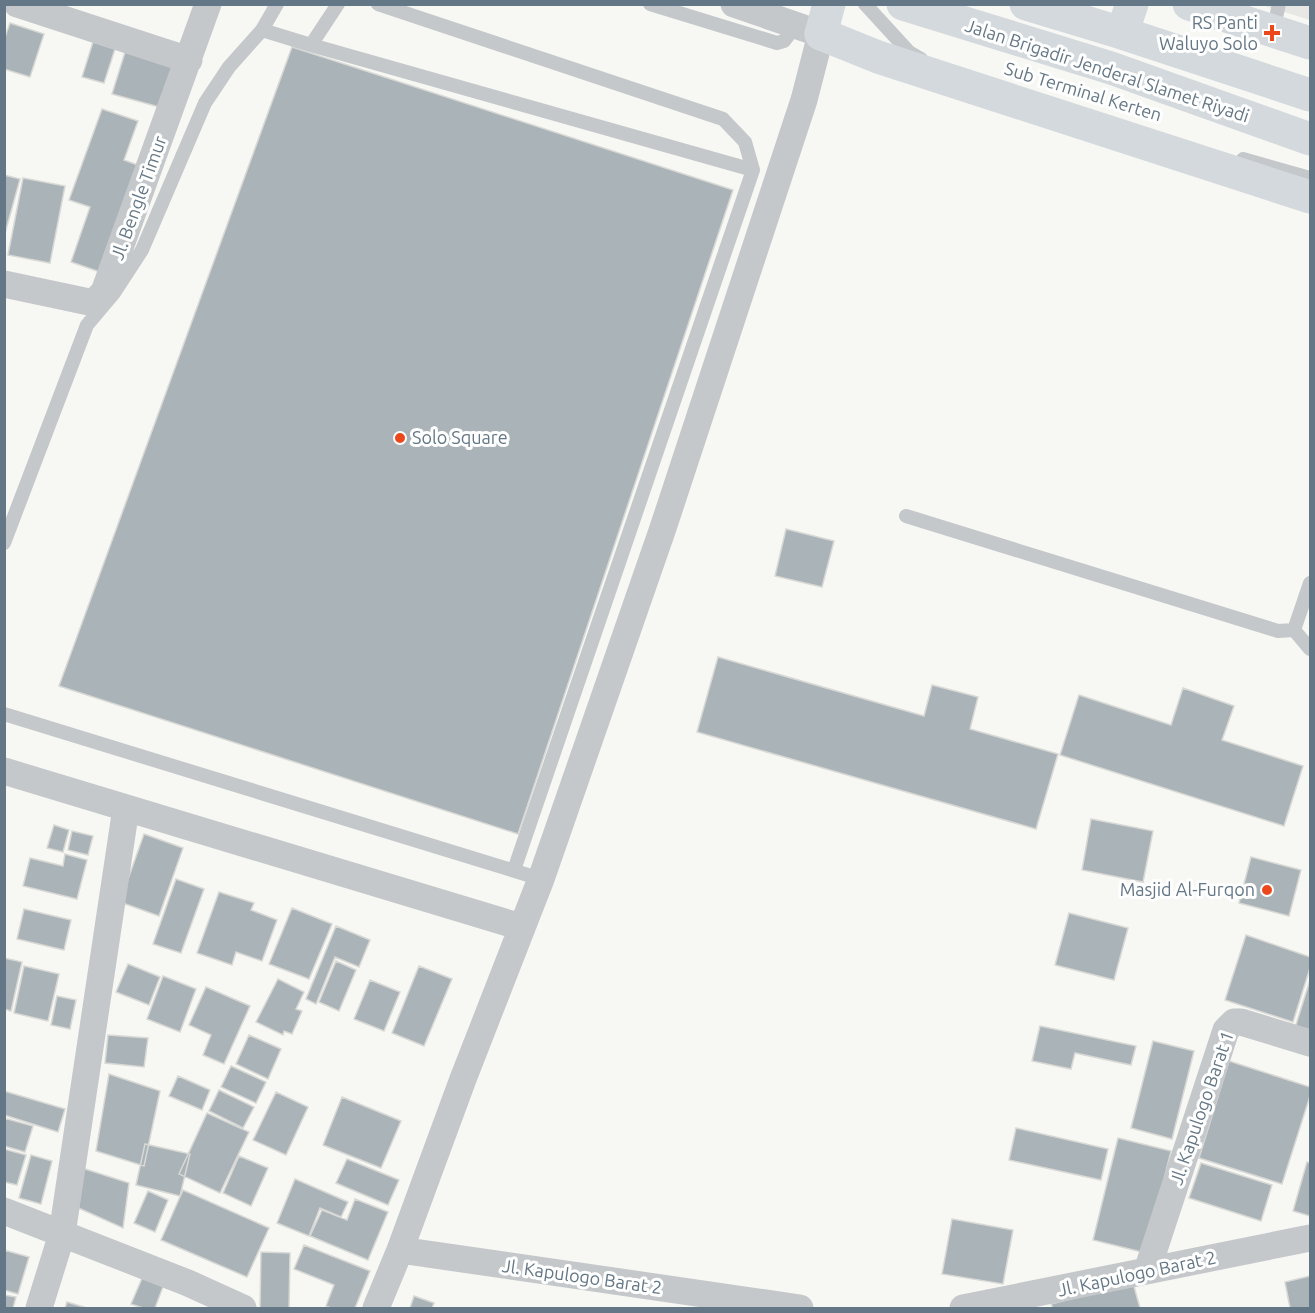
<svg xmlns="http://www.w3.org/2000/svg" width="1315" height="1313" font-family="Ubuntu,sans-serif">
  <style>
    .built { fill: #e7e8e6 }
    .building { fill: #aab3b8; stroke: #d8d8d5; stroke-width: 1.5 }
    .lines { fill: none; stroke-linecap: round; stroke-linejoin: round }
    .service { stroke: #c4c8cb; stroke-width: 14 }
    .minor { stroke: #c4c8cb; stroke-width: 27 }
    .secondary { stroke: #d4d9dd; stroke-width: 33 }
    .primary { stroke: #d4d9dd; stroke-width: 33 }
    .trunk { stroke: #d4d9dd; stroke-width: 33 }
    .poi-dot { fill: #ed481c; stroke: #fff; stroke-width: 2 }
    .labels { text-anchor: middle; stroke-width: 6; stroke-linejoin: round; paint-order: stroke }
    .poi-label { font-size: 18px; fill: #647786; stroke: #fff; text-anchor: end }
    .street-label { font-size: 18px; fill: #647786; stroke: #fff }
  </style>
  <rect width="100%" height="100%" fill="#f7f7f3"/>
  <path class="built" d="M1262,5H1310V20Z"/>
  <path class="building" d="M10,23L44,34L30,77L4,69V40Z
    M93,42L115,49L104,83L82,77Z
    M292,47L733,190L518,834L59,686Z
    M126,49L176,64L163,108L112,94Z
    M102,109L138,121L124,160L143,167L103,273L71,262L90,207L69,200Z
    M4,175L20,179L4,237Z
    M23,178L65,186L50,263L8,255Z
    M786,529L834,541L822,587L775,576Z
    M718,657L924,716L932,685L978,697L970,729L1058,754L1036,829L697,732Z
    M1183,688L1234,706L1222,740L1303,766L1284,826L1060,755L1079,695L1171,725Z
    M1091,819L1153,831L1143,882L1082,870Z
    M54,825L69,830L63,852L47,848Z
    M72,831L93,836L88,855L68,850Z
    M144,834L183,848L159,916L120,902Z
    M65,854L87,860L77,899L23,886L30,858L63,866Z
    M1251,857L1301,870L1289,916L1239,903Z
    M176,879L204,889L181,953L153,944Z
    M219,892L254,903L251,910L277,920L262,961L236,952L232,965L197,953Z
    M292,908L332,924L309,979L269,964Z
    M24,909L71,920L64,950L17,939Z
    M1069,913L1128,928L1114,980L1055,965Z
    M336,926L370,940L359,967L335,957L316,1004L306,999Z
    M1246,935L1310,957V968L1293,1022L1225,1000Z
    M4,958L22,962L11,1011L4,1009Z
    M336,961L356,970L339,1011L319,1002Z
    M128,964L160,977L149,1005L116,992Z
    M24,966L59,974L48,1021L14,1013Z
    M419,966L452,979L424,1046L392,1033Z
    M163,976L196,989L180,1032L147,1019Z
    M278,979L304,992L296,1009L302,1011L292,1034L284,1031L283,1035L256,1022Z
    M370,980L400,992L384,1031L354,1019Z
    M1310,980V1032L1295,1028Z
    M206,987L250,1006L224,1064L203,1055L211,1035L189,1025Z
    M57,996L76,1000L70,1029L51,1025Z
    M1040,1026L1136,1046L1131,1065L1075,1053L1071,1069L1032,1061Z
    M108,1035L148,1038L144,1067L105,1063Z
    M249,1035L281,1049L268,1079L236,1064Z
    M1153,1041L1194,1051L1172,1139L1131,1128Z
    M1229,1061L1310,1087V1096L1282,1184L1199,1158Z
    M231,1066L266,1082L256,1103L221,1087Z
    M109,1074L160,1091L144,1166L96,1151Z
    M178,1076L210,1090L202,1110L169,1096Z
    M219,1090L254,1107L243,1128L209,1111Z
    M4,1091L65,1109L58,1132L4,1115Z
    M276,1092L308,1107L286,1155L253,1140Z
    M342,1097L401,1121L381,1168L323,1145Z
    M207,1113L249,1132L220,1193L179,1174Z
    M4,1118L33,1126L25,1152L4,1146Z
    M1016,1128L1108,1149L1101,1180L1009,1160Z
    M1118,1138L1171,1151L1146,1253L1093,1240Z
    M145,1144L190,1154L180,1196L136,1185Z
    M4,1149L26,1155L17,1185L4,1182Z
    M31,1155L52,1161L41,1204L19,1198Z
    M239,1156L268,1168L251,1206L223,1193Z
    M347,1159L399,1180L388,1205L336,1183Z
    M1307,1162L1310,1163V1216L1293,1211Z
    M1201,1163L1272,1185L1261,1221L1189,1198Z
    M82,1168L129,1183L123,1228L74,1206Z
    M295,1179L348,1202L341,1217L320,1208L309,1236L277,1223Z
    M183,1190L269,1228L247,1277L161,1240Z
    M148,1191L168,1200L155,1232L134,1223Z
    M355,1199L388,1212L368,1260L310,1236L322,1210L347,1220Z
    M952,1219L1013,1230L1003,1284L942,1274Z
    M304,1245L370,1271L355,1308H331L326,1306L334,1285L294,1269Z
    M4,1250L29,1257L18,1294L4,1290Z
    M261,1252L290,1253L289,1308H260Z
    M143,1276L164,1284L155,1308H143L131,1304Z
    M1310,1276V1308H1290L1285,1282Z
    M1133,1283L1140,1308H1053L1051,1304Z
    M4,1295L16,1297L13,1308H4Z
    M414,1296L434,1303L432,1308H410Z
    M67,1302L87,1308H65Z"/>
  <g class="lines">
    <path class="service" d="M378,4L723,119L745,142L753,170L514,870
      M650,4L777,43L784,41L797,24
      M865,4L909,52L921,59
      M262,30L311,45L753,170
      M1273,31L1279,4
      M311,45L338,4
      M1243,159L1310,178
      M906,516L1278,631L1294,630L1310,583
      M4,543L87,325L114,293L142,250L205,103L229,67L262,30L277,4
      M1294,630L1310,649
      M4,714L541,879"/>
    <path class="minor" d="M17,4L189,60
      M4,284L89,302L95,301L104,292L208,4
      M4,771L521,927
      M4,1211L188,1283L243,1308
      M400,1250L800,1308
      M1147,1271L1226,1030L1234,1022H1241L1310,1043
      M39,1308L62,1234L126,808
      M376,1308L400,1250L463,1079L541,879L663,528L804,100L821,34L734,4
      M963,1308L1310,1238"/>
    <path class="secondary" d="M1189,4L1310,43
      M1122,33L1132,4
      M821,34L829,4"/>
    <path class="primary" d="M821,34L878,57L1310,197"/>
    <path class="trunk" d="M903,4L1111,68L1310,139
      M1026,4L1122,33L1310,95"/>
  </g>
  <g class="poi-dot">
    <path d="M1269 24h6v6h6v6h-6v6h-6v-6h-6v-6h6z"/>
    <circle cx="400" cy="438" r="6"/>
    <circle cx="1267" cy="890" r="6"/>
  </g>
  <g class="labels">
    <g class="poi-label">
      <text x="1258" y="29">RS Panti<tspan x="1258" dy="21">Waluyo Solo</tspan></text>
      <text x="412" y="444" text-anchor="start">Solo Square</text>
      <text x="1255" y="896">Masjid Al-Furqon</text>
    </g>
    <g class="street-label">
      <text transform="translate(1107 71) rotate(18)" y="6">Jalan Brigadir Jenderal Slamet Riyadi</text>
      <text transform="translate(1083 92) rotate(17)" y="6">Sub Terminal Kerten</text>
      <text transform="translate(139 198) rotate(-70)" y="6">Jl. Bengle Timur</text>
      <text transform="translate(1202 1108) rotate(-71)" y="6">Jl. Kapulogo Barat 1</text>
      <text transform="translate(1137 1274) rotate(-12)" y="6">Jl. Kapulogo Barat 2</text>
      <text transform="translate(582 1277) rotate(8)" y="6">Jl. Kapulogo Barat 2</text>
    </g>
  </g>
  <rect width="1315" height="1313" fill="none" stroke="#647786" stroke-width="12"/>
</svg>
